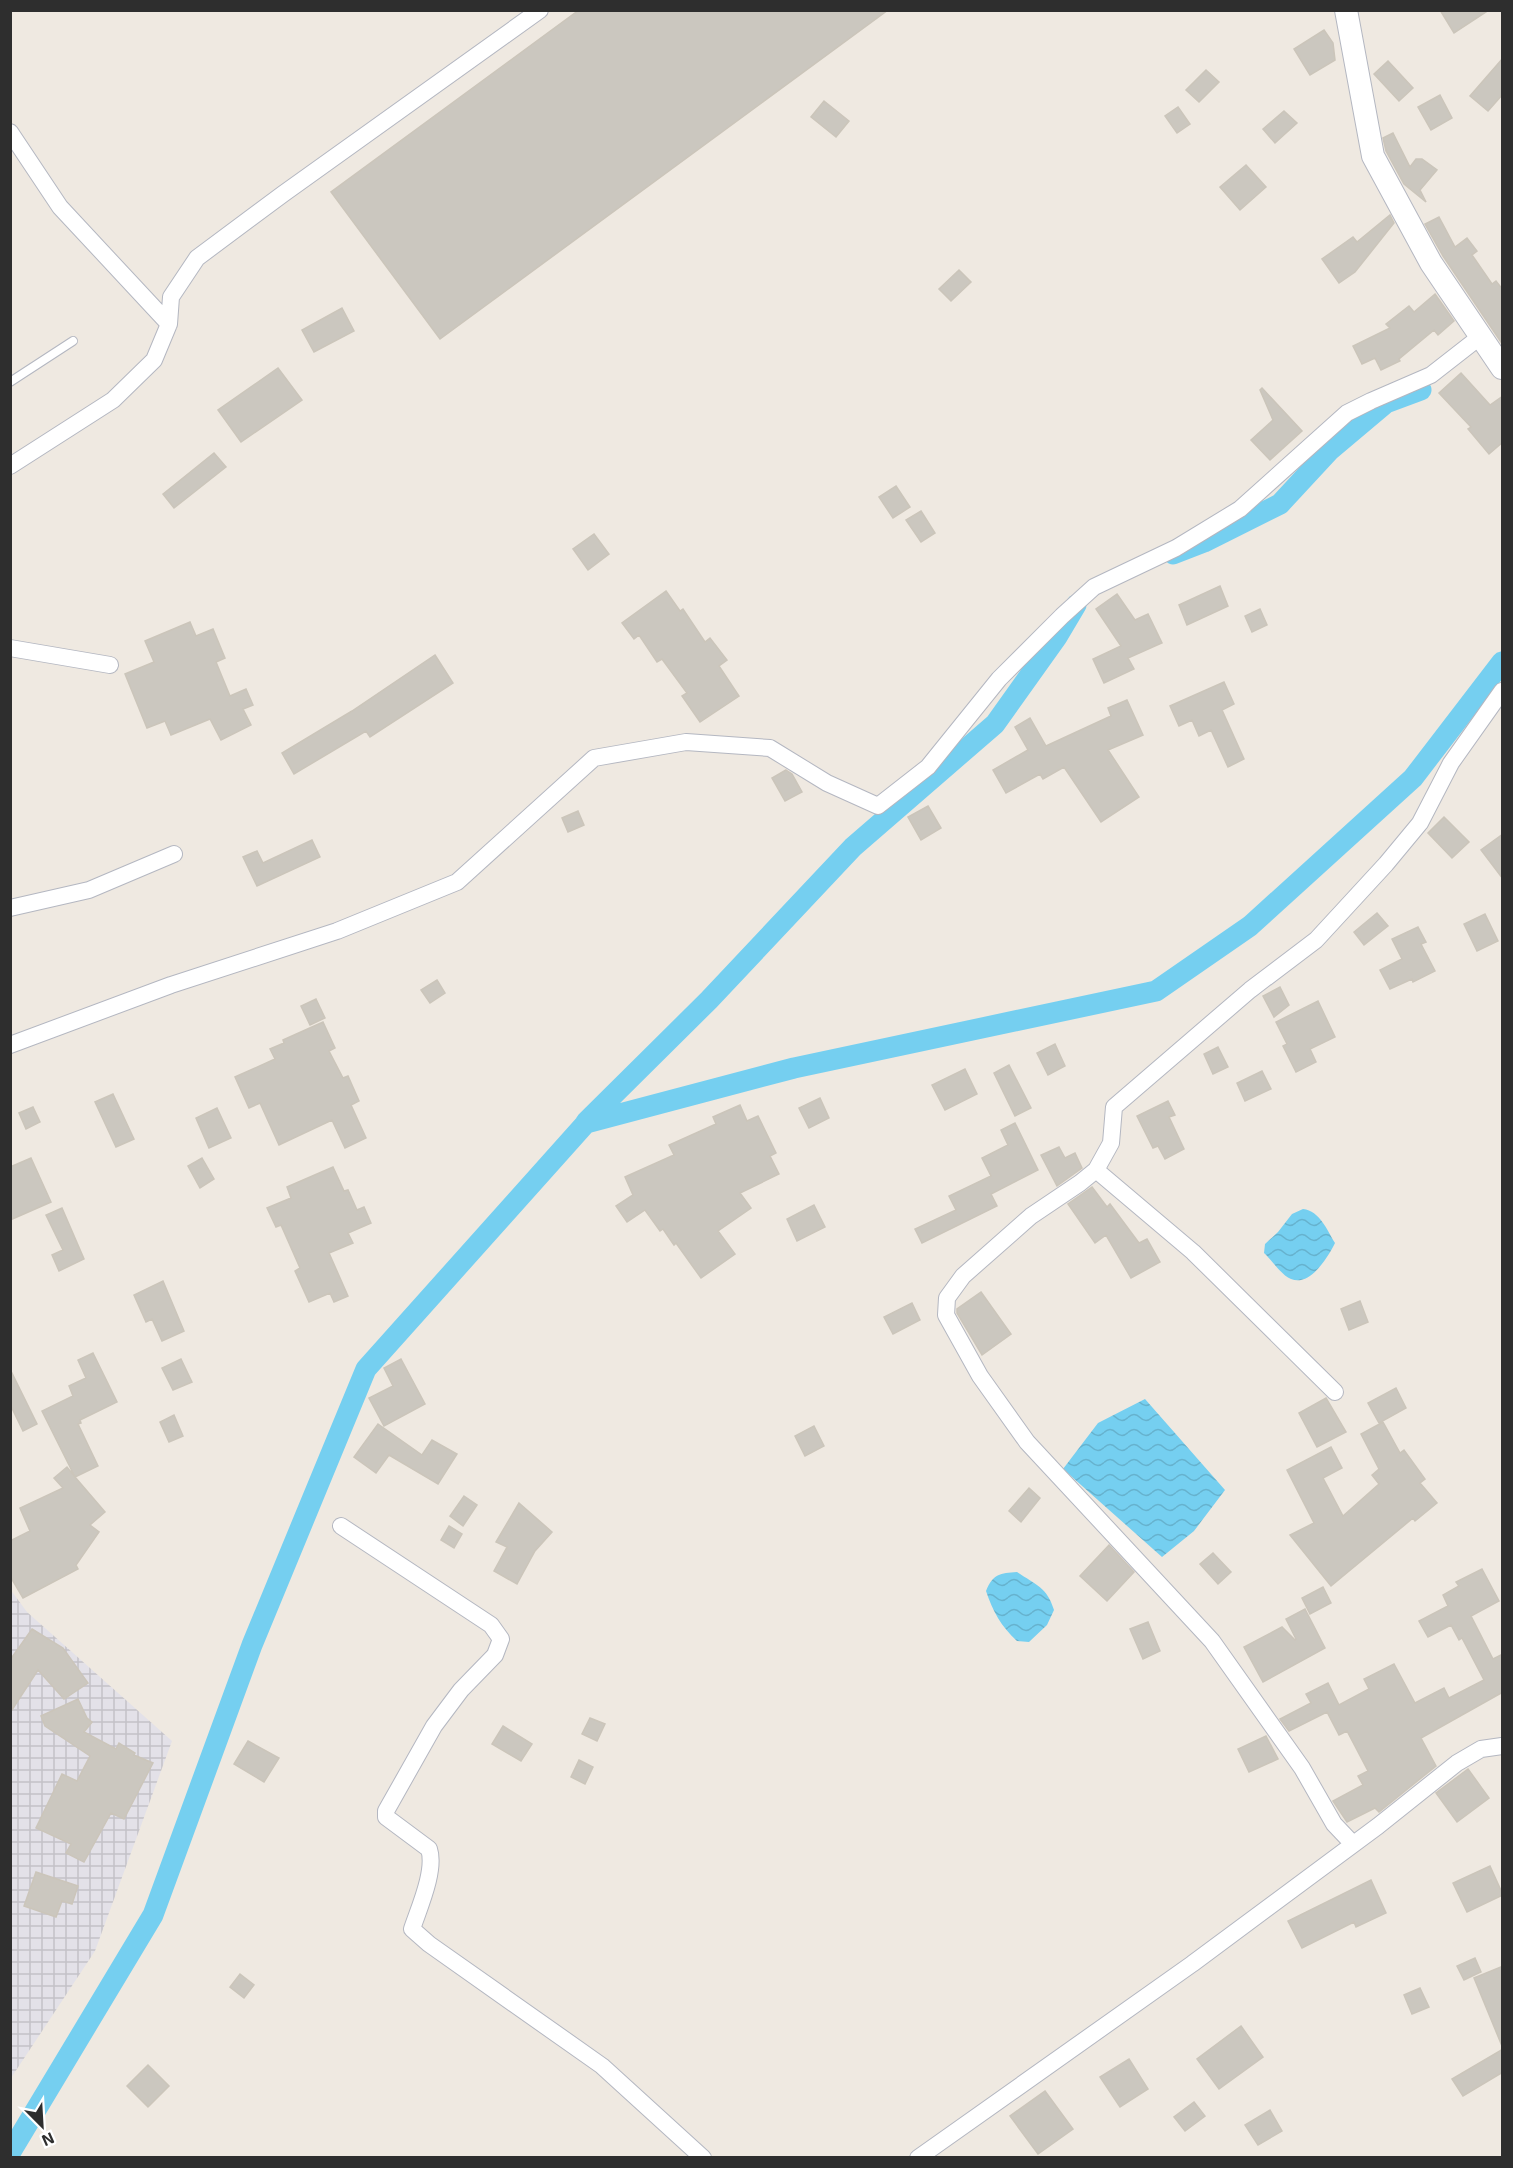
<svg xmlns="http://www.w3.org/2000/svg" width="1513" height="2168" font-family="'Exo 2',sans-serif">
  <style>
    .industrial { fill: url(#industrial-grid) }
    .water { fill: url(#water-waves) }
    .lines { fill: none; stroke-linecap: round; stroke-linejoin: round }
    .canal { stroke: #75cff0; stroke-width: 21 }
    .building { fill: #cbc7bf; stroke: #cbc5ba; stroke-width: 1.5 }
    .service-casing { stroke: #b4b7c1; stroke-width: 10 }
    .minor-casing { stroke: #b4b7c1; stroke-width: 18 }
    .secondary-casing { stroke: #b4b7c1; stroke-width: 24 }
    .service { stroke: #fff; stroke-width: 8 }
    .minor { stroke: #fff; stroke-width: 16 }
    .secondary { stroke: #fff; stroke-width: 22 }
  </style>
  <defs>
    <pattern id="industrial-grid" width="8" height="8" patternUnits="userSpaceOnUse" patternTransform="scale(1.5)"><rect width="8" height="8" fill="#e3e1e8"/><path d="M0 4h8M4 0v8" fill="none" stroke="#c3c1c7"/></pattern>
    <pattern id="water-waves" width="16" height="10" patternUnits="userSpaceOnUse" patternTransform="scale(1.5)"><rect width="16" height="10" fill="#75cff0"/><path d="M0 5q4-4 8 0t8 0" fill="none" stroke="#66b2ce"/></pattern>
  </defs>
  <rect width="100%" height="100%" fill="#efe9e1"/>
  <path class="industrial" d="M10,1589L27,1612L172,1741L95,1951L11,2078Z"/>
  <path class="water" d="M1303,1209C1320,1211 1327,1230 1335,1243C1328,1257 1310,1287 1291,1279C1281,1275 1272,1260 1264,1253L1265,1244L1278,1232L1292,1214Z
    M1145,1399L1225,1490L1194,1531L1162,1557L1063,1469L1098,1423Z
    M1017,1572C1036,1585 1047,1587 1054,1610L1047,1625L1029,1642L1017,1641C1001,1626 993,1612 986,1591C993,1574 1000,1573 1017,1572Z"/>
  <g class="lines">
    <path class="canal" d="M1173,554L1204,542L1280,504L1329,451L1386,403L1421,390
      M586,1122L709,1000L853,847L995,724L1057,637L1076,605
      M10,2153L153,1915L252,1645L366,1369L586,1123L794,1068L1156,991L1250,926L1413,778L1502,662"/>
  </g>
  <path class="building" d="M579,10H888L440,339L331,192Z
    M1440,10H1489L1454,33Z
    M1324,30L1333,43L1335,60L1310,75L1294,49Z
    M1503,58V94L1488,111L1470,96Z
    M1388,61L1413,88L1399,101L1374,74Z
    M1206,70L1219,82L1199,102L1186,90Z
    M1440,95L1452,118L1431,130L1418,107Z
    M824,101L849,121L836,137L811,117Z
    M1178,107L1190,124L1177,133L1165,116Z
    M1284,111L1297,123L1275,143L1263,129Z
    M1393,133L1410,167L1416,159H1422L1437,170L1420,190L1426,202L1404,184L1386,151L1383,138Z
    M1246,165L1266,187L1240,210L1220,187Z
    M1390,215L1394,223L1355,272L1339,283L1322,259L1353,237L1357,242Z
    M1439,217L1455,247L1467,238L1477,251L1472,255L1492,284L1496,281L1503,290V345L1443,256L1425,224Z
    M959,270L971,282L951,301L939,289Z
    M1435,294L1454,321L1438,335L1434,330L1399,359L1400,361L1381,370L1375,358L1362,364L1353,346L1390,328L1386,324L1409,306L1414,312Z
    M342,308L354,331L314,352L302,330Z
    M278,368L302,400L241,442L218,410Z
    M1461,373L1490,405L1503,396V442L1489,454L1468,429L1471,427L1439,393Z
    M1262,388L1302,431L1270,460L1251,440L1273,420L1260,390Z
    M214,453L226,467L174,508L163,494Z
    M896,486L910,507L893,518L879,497Z
    M921,511L935,533L921,542L906,520Z
    M594,534L609,554L588,570L573,549Z
    M1220,586L1228,606L1187,625L1179,605Z
    M666,591L680,611L683,609L705,642L710,638L727,660L719,666L739,696L700,722L682,696L687,693L662,659L657,662L639,635L634,639L622,623Z
    M1117,594L1135,620L1148,614L1162,643L1128,658L1134,669L1104,683L1093,659L1121,646L1096,609Z
    M1260,609L1267,625L1252,632L1245,616Z
    M190,622L196,636L213,629L225,658L216,662L230,696L246,689L253,705L243,709L251,725L221,740L210,719L171,735L165,721L147,728L125,674L154,662L145,641Z
    M435,655L453,683L370,737L366,731L294,774L282,753L352,711Z
    M1224,682L1234,704L1222,710L1244,759L1228,767L1211,730L1199,736L1192,720L1179,726L1170,706Z
    M1127,700L1143,735L1108,750L1139,797L1101,822L1064,767L1043,779L1040,774L1006,793L993,770L1028,750L1015,727L1030,718L1046,746L1111,716L1108,708Z
    M786,770L792,774L802,792L785,801L772,778Z
    M928,806L941,828L921,840L908,817Z
    M578,811L584,825L568,832L562,818Z
    M1444,817L1469,842L1452,858L1428,833Z
    M1503,834V879L1481,850Z
    M312,840L320,857L257,886L243,857L257,851L263,863Z
    M1377,913L1388,926L1364,945L1354,932Z
    M1485,914L1498,941L1477,951L1464,924Z
    M1418,927L1426,942L1421,944L1435,971L1413,982L1412,979L1390,989L1380,970L1402,959L1392,939Z
    M437,980L445,993L430,1003L421,990Z
    M1280,987L1289,1005L1274,1017L1263,996Z
    M316,999L325,1018L310,1025L301,1006Z
    M1318,1001L1335,1037L1310,1049L1316,1062L1296,1072L1283,1046L1287,1044L1276,1022Z
    M323,1022L335,1048L329,1051L343,1078L348,1076L359,1101L351,1105L366,1138L345,1148L332,1120L279,1145L260,1103L249,1108L235,1077L275,1059L270,1049L284,1043L283,1040Z
    M1055,1044L1065,1066L1048,1075L1037,1053Z
    M1218,1047L1228,1067L1213,1074L1204,1054Z
    M1009,1065L1031,1108L1015,1116L994,1073Z
    M965,1069L977,1094L945,1110L932,1085Z
    M1262,1071L1271,1089L1245,1101L1237,1083Z
    M113,1094L134,1139L116,1147L95,1102Z
    M820,1098L829,1118L809,1128L799,1108Z
    M1168,1101L1175,1115L1169,1117L1184,1149L1165,1159L1158,1146L1153,1148L1137,1116Z
    M740,1105L747,1121L758,1116L776,1153L770,1156L779,1174L740,1193L751,1208L718,1231L735,1254L701,1278L676,1243L674,1245L663,1229L660,1231L645,1210L627,1222L616,1206L633,1195L625,1177L674,1155L669,1145L716,1124L713,1117Z
    M33,1107L40,1122L26,1129L19,1113Z
    M217,1108L231,1138L209,1148L196,1118Z
    M1015,1123L1038,1170L991,1194L997,1206L922,1243L915,1229L956,1210L949,1196L991,1176L982,1158L1008,1145L1001,1130Z
    M1059,1147L1065,1158L1075,1153L1082,1168L1057,1186L1041,1155Z
    M31,1158L51,1202L10,1220V1167Z
    M202,1158L214,1179L200,1188L188,1166Z
    M333,1167L344,1191L348,1190L357,1210L364,1207L371,1223L348,1233L353,1243L329,1253L348,1296L334,1302L330,1293L309,1302L295,1271L300,1268L281,1225L276,1227L267,1208L291,1198L287,1187Z
    M1092,1187L1107,1207L1110,1204L1139,1243L1147,1239L1160,1262L1131,1278L1106,1235L1095,1243L1068,1204Z
    M814,1205L825,1227L797,1241L787,1219Z
    M62,1208L84,1259L59,1271L52,1255L63,1250L46,1215Z
    M163,1281L184,1331L162,1341L152,1319L146,1322L134,1295Z
    M981,1292L1011,1334L982,1355L957,1313V1309Z
    M1360,1301L1368,1322L1349,1330L1341,1309Z
    M912,1303L920,1320L893,1334L884,1317Z
    M93,1353L117,1402L80,1420L81,1423L78,1424L98,1466L75,1477L105,1512L90,1525L99,1532L76,1565L78,1569L23,1598L10,1576V1541L30,1531L20,1508L63,1488L54,1478L67,1467L75,1477L42,1411L73,1396L69,1386L86,1378L78,1360Z
    M181,1359L192,1382L173,1390L162,1368Z
    M401,1359L425,1404L384,1426L369,1398L393,1386L384,1368Z
    M10,1369L37,1424L23,1431L10,1404Z
    M1396,1388L1406,1408L1379,1423L1368,1403Z
    M1326,1398L1346,1432L1317,1447L1299,1413Z
    M174,1415L183,1436L169,1442L160,1422Z
    M1383,1422L1400,1453L1404,1450L1425,1479L1420,1483L1437,1503L1415,1521L1413,1518L1331,1586L1290,1535L1314,1523L1287,1470L1331,1447L1342,1468L1323,1478L1343,1516L1379,1484L1372,1475L1379,1469L1361,1434Z
    M378,1424L422,1455L432,1440L457,1454L438,1484L389,1455L376,1473L354,1457Z
    M814,1426L824,1446L805,1456L795,1436Z
    M1029,1488L1040,1498L1021,1522L1009,1511Z
    M464,1496L477,1505L463,1526L450,1516Z
    M519,1503L552,1532L535,1551L517,1584L494,1571L507,1547L496,1542Z
    M449,1526L462,1534L454,1548L441,1540Z
    M1109,1545L1134,1572L1107,1601L1080,1576Z
    M1213,1553L1231,1572L1218,1584L1200,1564Z
    M1482,1569L1499,1601L1471,1616L1493,1659L1503,1654V1692L1421,1738L1436,1766L1379,1812L1375,1808L1347,1822L1333,1801L1363,1785L1358,1776L1368,1771L1347,1731L1339,1735L1327,1712L1289,1731L1280,1719L1311,1703L1306,1694L1328,1683L1339,1705L1369,1689L1364,1679L1394,1664L1415,1703L1444,1688L1449,1698L1484,1680L1462,1638L1459,1640L1451,1625L1428,1637L1419,1621L1448,1606L1443,1595L1459,1586L1456,1582Z
    M1323,1587L1331,1603L1310,1614L1302,1598Z
    M1305,1609L1325,1648L1263,1682L1244,1647L1282,1627L1295,1640L1296,1639L1286,1619Z
    M1148,1622L1160,1651L1143,1659L1130,1629Z
    M32,1629L63,1648L88,1683L64,1699L38,1670L10,1713V1660Z
    M78,1699L87,1718L92,1722L84,1732L116,1749L119,1743L135,1753L134,1755L153,1763L124,1819L111,1813L84,1862L66,1853L71,1844L36,1828L62,1774L77,1781L90,1756L45,1726L41,1716Z
    M590,1718L605,1724L597,1741L582,1734Z
    M503,1726L532,1744L521,1761L492,1744Z
    M1266,1736L1278,1759L1249,1772L1238,1749Z
    M248,1741L279,1758L264,1782L234,1764Z
    M579,1760L593,1767L585,1784L571,1777Z
    M1468,1769L1489,1798L1457,1822L1436,1793Z
    M1490,1866L1503,1895L1467,1912L1453,1883Z
    M36,1872L78,1886L72,1904L62,1901L56,1917L24,1906Z
    M1371,1880L1386,1913L1356,1927L1354,1922L1302,1948L1288,1921Z
    M1475,1958L1481,1972L1464,1980L1457,1966Z
    M1503,1966V2046H1502L1474,1978Z
    M240,1974L254,1985L244,1998L230,1987Z
    M1420,1988L1429,2007L1412,2014L1404,1995Z
    M1241,2026L1263,2057L1219,2089L1197,2059Z
    M1503,2049V2072L1463,2096L1452,2079Z
    M1129,2059L1148,2089L1120,2107L1100,2077Z
    M148,2065L169,2086L148,2107L127,2086Z
    M1045,2091L1073,2129L1038,2154L1010,2116Z
    M1194,2102L1205,2116L1185,2131L1174,2117Z
    M1270,2110L1282,2131L1258,2145L1245,2125Z"/>
  <g class="lines">
    <defs>
      <path id="service" d="M10,382L73,341"/>
      <path id="minor" d="M10,132L60,207L169,324
        M10,466L113,400L154,360L169,324L171,297L197,258L283,194L540,10
        M10,648L110,665
        M10,908L89,890L174,854
        M10,1045L171,985L337,931L457,882L594,758L686,742L770,748L827,783L878,806L928,767L999,679L1062,616L1094,587L1176,548L1240,509L1347,413L1371,401L1431,375L1481,336
        M1096,1170L1080,1183L1031,1216L963,1276L947,1298L946,1315L980,1376L1027,1442L1212,1641L1302,1768L1334,1824L1352,1843
        M1335,1392L1193,1252L1096,1170L1111,1143L1114,1107L1250,990L1316,940L1386,864L1420,823L1451,763L1502,691
        M341,1526L491,1625L501,1639L495,1655L461,1690L434,1726L386,1811V1817L429,1849C436,1870 419,1908 412,1929L429,1944L602,2066L703,2158
        M918,2158L1192,1964L1378,1826L1457,1763L1481,1749L1502,1746"/>
      <path id="secondary" d="M1346,10L1373,156L1431,263L1502,368"/>
    </defs>
    <use href="#service" class="service-casing"/>
    <use href="#minor" class="minor-casing"/>
    <use href="#secondary" class="secondary-casing"/>
    <use href="#service" class="service"/>
    <use href="#minor" class="minor"/>
    <use href="#secondary" class="secondary"/>
  </g>
  <rect width="1513" height="2168" fill="none" stroke="#2e2e2e" stroke-width="24"/>
  <g transform="translate(42 2126) rotate(156)" stroke="#ffffff" stroke-width="4.5" paint-order="stroke">
  <path d="M0-4.5L10 22L0 15L-10 22Z" fill="#2e2e2e"/>
  <text y="-9" font-size="16" font-weight="bold" text-anchor="middle" fill="#2e2e2e">N</text>
  </g>
</svg>
